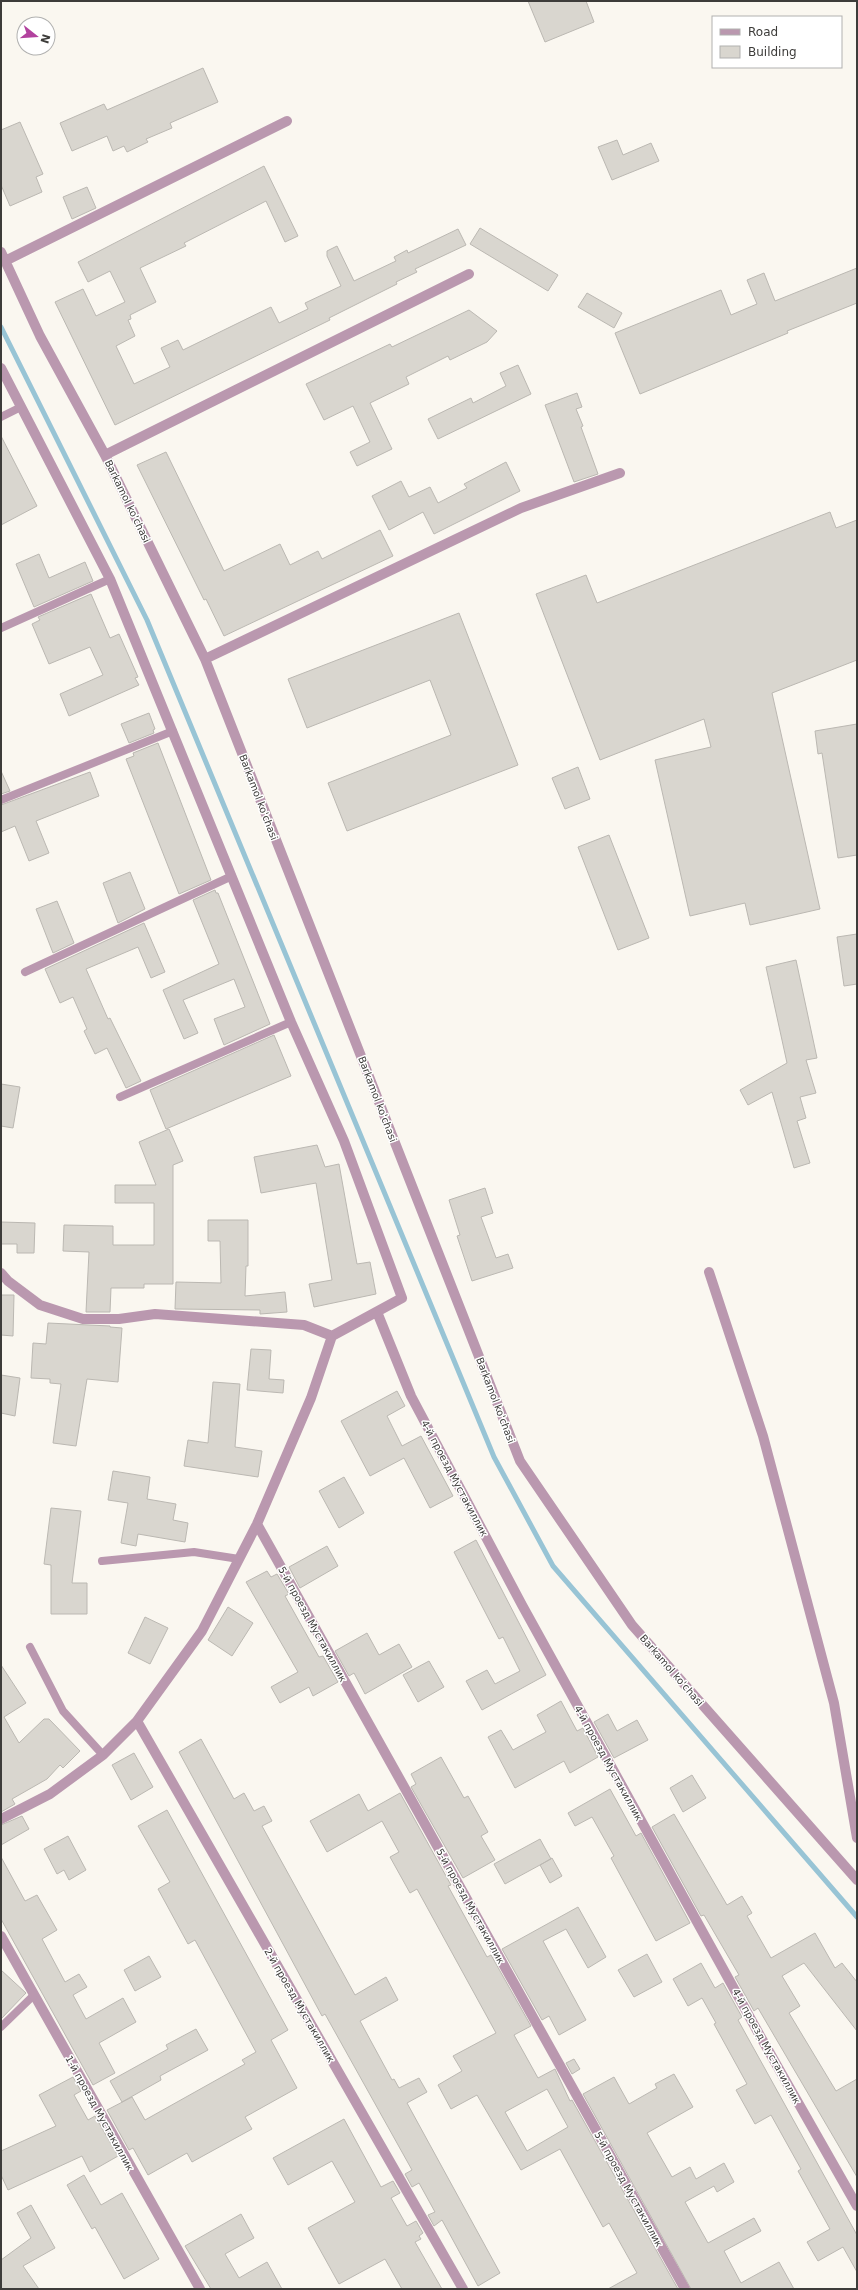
<svg xmlns="http://www.w3.org/2000/svg" width="858" height="2290" font-family="'DejaVu Sans',sans-serif">
  <style>
    .lines { fill: none; stroke-linecap: round; stroke-linejoin: round }
    .stream { stroke: #98c4d5; stroke-width: 5 }
    .building { fill: #d9d6cf; stroke: #bbb8b2; fill-rule: evenodd }
    .service { stroke: #ba98af; stroke-width: 8 }
    .minor { stroke: #ba98af; stroke-width: 10 }
    .labels { text-anchor: middle; stroke-width: 3; stroke-linejoin: round; paint-order: stroke }
    .street-label { font-size: 10px; fill: #3d3c3a; stroke: #fff }
  </style>
  <rect width="100%" height="100%" fill="#faf7f0"/>
  <g class="lines">
    <path class="stream" d="M1,327L147,620L494,1457L553,1566L857,1917"/>
  </g>
  <path class="building" d="M528,1H586L594,22L545,42Z
    M203,68L218,102L170,123L172,128L146,139L148,142L127,152L124,146L113,151L107,136L72,151L60,123L104,104L107,110Z
    M20,122L43,174L36,177L42,192L10,206L1,185V130Z
    M617,140L623,155L651,143L659,161L612,180L598,147Z
    M264,166L298,236L285,242L266,201L184,243L186,246L140,268L156,302L130,315L131,319L128,320L135,336L116,346L134,384L170,367L161,348L178,340L183,350L271,307L279,323L308,309L305,303L341,286L327,256V251L337,246L354,281L396,261L394,257L407,250L408,253L458,229L466,245L415,269L417,272L396,282L397,284L329,318L330,320L115,425L55,302L83,289L96,316L125,302L110,271L88,282L78,262Z
    M87,187L96,208L72,219L63,197Z
    M480,228L558,275L548,291L470,244Z
    M857,268V303L787,331L788,333L640,394L615,333L721,290L731,315L757,304L747,280L764,273L775,301Z
    M587,293L622,313L614,328L578,307Z
    M469,310L497,331L487,342L450,360L448,356L406,377L409,384L370,403L392,449L357,466L350,452L370,442L353,406L324,420L306,384L390,344L392,347Z
    M518,365L531,394L438,439L428,419L471,398L473,403L506,386L500,373Z
    M577,393L582,407L576,409L583,426L581,427L598,474L574,482L545,405Z
    M1,436L37,506L1,525Z
    M166,452L224,571L280,544L290,565L318,551L322,559L380,530L393,556L224,636L206,599L204,600L137,465Z
    M506,462L520,491L434,534L423,512L389,530L372,496L401,481L409,497L430,487L438,503L467,488L464,484Z
    M830,512L836,528L857,520V660L772,693L820,909L750,925L745,903L690,916L655,760L711,747L704,719L600,760L536,594L586,575L597,603Z
    M39,554L49,578L85,562L93,581L34,607L16,564Z
    M91,594L110,638L119,634L138,677L135,678L139,685L69,716L60,694L103,675L90,647L49,664L32,624L40,620L38,617Z
    M459,613L518,765L347,831L328,783L451,735L430,680L307,728L288,679Z
    M149,713L155,729L153,730L154,733L129,743L121,724Z
    M857,724V855L838,858L822,753L818,754L815,731Z
    M158,743L211,880L179,894L126,759L134,756L133,753Z
    M578,767L590,799L565,809L552,778Z
    M1,771L10,791L1,794Z
    M90,772L99,796L36,821L49,853L29,861L15,826L1,832V805Z
    M609,835L649,938L618,950L578,847Z
    M130,872L145,909L118,923L103,883Z
    M215,890L216,893H218L270,1024L224,1045L214,1019L245,1007L234,979L183,1000L198,1033L184,1039L163,990L219,964L193,900Z
    M57,901L74,943L53,953L36,909Z
    M144,923L165,972L151,978L138,947L86,969L108,1019L110,1018L141,1081L126,1088L107,1048L95,1054L84,1031L87,1029L73,997L60,1003L45,969Z
    M857,934V984L844,986L837,937Z
    M796,960L817,1058L806,1060L816,1093L800,1097L806,1118L797,1121L810,1163L794,1168L772,1092L748,1105L740,1090L787,1063L766,967Z
    M274,1035L291,1076L166,1129L150,1090Z
    M1,1084L20,1087L13,1128L1,1126Z
    M169,1129L183,1161L173,1165V1284H144V1288H111L110,1312H86L89,1252L63,1251L64,1225L113,1226V1245H154V1203H115V1185H156L139,1142Z
    M317,1145L325,1167L339,1164L357,1264L370,1262L376,1294L314,1307L309,1284L332,1280L316,1183L261,1193L254,1157Z
    M485,1188L493,1213L481,1217L496,1258L508,1254L513,1268L472,1281L457,1236L460,1235L449,1200Z
    M208,1220H248V1266H246L245,1296L285,1292L287,1312L260,1314V1310L175,1309L176,1282L221,1283L220,1241H208Z
    M1,1222L35,1223L34,1253H17V1244H1Z
    M1,1295H14L13,1336L1,1335Z
    M48,1323L110,1326V1327L122,1328L118,1382L87,1379L76,1446L53,1443L61,1384L50,1383V1379L31,1378L33,1343L46,1344Z
    M251,1349L271,1350L269,1379L284,1380L283,1393L247,1390Z
    M1,1375L20,1378L15,1416L1,1413Z
    M213,1382L240,1384L235,1447L262,1451L258,1477L184,1466L188,1440L208,1443Z
    M397,1391L405,1406L387,1416L402,1446L421,1436L453,1496L430,1508L404,1458L370,1476L341,1421Z
    M113,1471L150,1477L147,1499L176,1504L173,1520L188,1523L185,1542L138,1534L136,1546L121,1543L128,1503L108,1500Z
    M344,1477L364,1513L339,1528L319,1491Z
    M51,1508L81,1511L72,1583H87V1614H51V1565L44,1564Z
    M476,1540L546,1675L482,1710L466,1681L487,1670L495,1684L520,1671L503,1637L499,1639L454,1552Z
    M327,1546L338,1566L300,1588L289,1567Z
    M267,1571L271,1577L277,1574L289,1594L285,1596L319,1657L323,1656L338,1682L313,1696L309,1687L280,1703L271,1687L298,1672L246,1582Z
    M228,1607L253,1623L232,1656L208,1640Z
    M145,1617L168,1628L150,1664L128,1653Z
    M367,1633L379,1655L399,1644L412,1667L365,1694L354,1673L349,1676L335,1651Z
    M429,1661L444,1687L418,1702L403,1675Z
    M1,1665L26,1703L4,1717L19,1743L44,1719H49L80,1751L63,1768L60,1765L47,1779L12,1799L15,1804L1,1812Z
    M561,1701L577,1731L583,1728L598,1757L570,1773L564,1761L515,1788L488,1737L501,1730L513,1750L546,1732L537,1715Z
    M608,1714L617,1731L637,1720L648,1740L614,1758L594,1722Z
    M201,1739L234,1799L244,1793L254,1811L264,1806L272,1821L262,1826L355,1995L386,1977L398,2000L360,2021L392,2080L394,2079L399,2088L419,2078L427,2092L407,2103L500,2273L478,2286L442,2220L434,2226L428,2215L435,2212L419,2183L412,2187L405,2174L412,2170L325,2014L322,2016L179,1752Z
    M134,1753L153,1787L131,1800L112,1765Z
    M441,1757L464,1798L468,1796L488,1832L481,1836L495,1860L463,1878L411,1787L416,1784L411,1774Z
    M692,1775L706,1798L683,1812L670,1788Z
    M610,1789L636,1836L641,1833L690,1923L656,1941L611,1858L614,1856L592,1817L575,1826L568,1813Z
    M400,1793L451,1885L448,1886L487,1957L491,1955L531,2026L514,2035L538,2078L555,2069L570,2101L572,2100L678,2289H608L637,2273L609,2223L603,2227L560,2149L521,2170L477,2095L451,2109L438,2085L462,2071L453,2056L496,2033L417,1889L410,1893L390,1857L399,1852L382,1821L327,1852L310,1821L359,1794L368,1811ZM547,2089L568,2127L527,2151L505,2112Z
    M167,1810L288,2030L271,2040L297,2088L245,2117L252,2129L192,2162L187,2153L148,2175L133,2148L129,2150L107,2110L132,2097L145,2120L245,2064L242,2060L256,2052L195,1940L188,1944L158,1889L170,1882L138,1826Z
    M674,1814L727,1905L742,1896L752,1913L747,1916L771,1958L815,1933L835,1968L842,1963L857,1982V2031L804,1963L782,1976L800,2006L789,2013L836,2091L857,2079V2177L758,2008L754,2011L735,1977L739,1975L704,1915L701,1916L652,1827Z
    M22,1816L29,1829L1,1845V1825Z
    M68,1836L86,1870L69,1880L64,1870L57,1874L44,1849Z
    M540,1839L551,1859L505,1884L494,1864Z
    M1,1857L25,1901L37,1895L57,1930L42,1939L65,1982L79,1974L87,1987L73,1995L86,2019L123,1998L136,2022L99,2043L115,2073L93,2085L1,1919Z
    M552,1858L562,1876L550,1883L540,1865Z
    M578,1907L606,1957L588,1968L566,1929L543,1941L586,2020L559,2035L549,2016L542,2020L502,1949Z
    M647,1954L662,1982L634,1997L618,1970Z
    M149,1956L161,1977L135,1991L124,1970Z
    M701,1963L715,1988L723,1983L742,2017L738,2020L857,2235V2272L843,2247L818,2261L807,2242L830,2229L798,2171L801,2169L771,2115L755,2124L736,2090L747,2084L714,2024L716,2023L702,1998L688,2006L673,1979Z
    M1,1970L26,1993L1,2019Z
    M196,2029L208,2050L160,2076L161,2080L122,2102L110,2081L168,2049L166,2045Z
    M574,2059L580,2069L572,2074L566,2063Z
    M674,2074L693,2107L647,2133L672,2177L690,2167L696,2179L724,2163L734,2182L717,2192L714,2186L685,2202L708,2243L754,2218L761,2231L724,2251L741,2283L779,2262L794,2289H691L583,2094L614,2077L629,2104L657,2088L655,2084Z
    M73,2077L81,2091L74,2095L88,2120L95,2116L118,2156L90,2172L82,2156L8,2190L1,2175V2151L56,2126L39,2095Z
    M344,2119L381,2187L393,2181L400,2193L391,2198L407,2226L416,2221L423,2233L419,2236L421,2239L415,2242L442,2289H402L385,2259L339,2284L308,2228L355,2202L332,2161L288,2185L273,2158Z
    M84,2175L101,2205L122,2193L159,2259L124,2279L95,2227L92,2229L67,2185Z
    M31,2205L55,2248L23,2266L39,2289H1V2260L31,2238L17,2213Z
    M241,2214L254,2238L225,2254L239,2278L267,2262L282,2289H211L185,2246Z"/>
  <g class="lines">
    <path class="service" d="M1,417L21,407
      M1,628L110,579
      M1,800L173,731
      M25,972L232,876
      M120,1097L291,1022
      M102,1561L194,1552L239,1559
      M30,1647L63,1711L103,1755
      M1,2027L34,1995"/>
    <path class="minor" d="M1,252L40,336L105,455L205,659L520,1461L632,1625L857,1880
      M5,261L287,121
      M1,368L110,579L291,1022L344,1141L402,1298L332,1336L311,1398L257,1524L202,1631L137,1721L103,1755L50,1794L1,1819
      M105,455L469,274
      M205,659L521,508L620,473
      M709,1272L763,1436L834,1703L857,1838
      M1,1273L8,1281L40,1305L83,1319H119L155,1314L304,1325L332,1336
      M377,1312L411,1396L522,1605L759,2034L857,2206
      M257,1524L685,2289
      M137,1721L463,2289
      M1,1936L200,2289"/>
  </g>
  <g class="labels">
    <g class="street-label">
      <text transform="translate(128 501) rotate(64)" y="4">Barkamol ko'chasi</text>
      <text transform="translate(259 797) rotate(69)" y="4">Barkamol ko'chasi</text>
      <text transform="translate(378 1099) rotate(69)" y="4">Barkamol ko'chasi</text>
      <text transform="translate(496 1400) rotate(69)" y="4">Barkamol ko'chasi</text>
      <text transform="translate(455 1478) rotate(62)" y="4">4-й проезд Мустакиллик</text>
      <text transform="translate(313 1624) rotate(61)" y="4">5-й проезд Мустакиллик</text>
      <text transform="translate(672 1670) rotate(49)" y="4">Barkamol ko'chasi</text>
      <text transform="translate(609 1763) rotate(61)" y="4">4-й проезд Мустакиллик</text>
      <text transform="translate(471 1906) rotate(61)" y="4">5-й проезд Мустакиллик</text>
      <text transform="translate(300 2005) rotate(60)" y="4">2-й проезд Мустакиллик</text>
      <text transform="translate(767 2046) rotate(61)" y="4">4-й проезд Мустакиллик</text>
      <text transform="translate(100 2113) rotate(61)" y="4">1-й проезд Мустакиллик</text>
      <text transform="translate(629 2189) rotate(61)" y="4">5-й проезд Мустакиллик</text>
    </g>
  </g>
  <rect width="858" height="2290" fill="none" stroke="#3d3c3a" stroke-width="4"/>
  <rect x="712" y="16" width="130" height="52" fill="#ffffff" stroke="#b1b1b0"/>
  <rect x="720" y="29" width="20" height="6" fill="#ba98af" stroke="#b1b1b0"/>
  <text x="748" y="36" font-size="12" fill="#3d3c3a">Road</text>
  <rect x="720" y="46" width="20" height="12" fill="#d9d6cf" stroke="#b1b1b0"/>
  <text x="748" y="56" font-size="12" fill="#3d3c3a">Building</text>
  <g transform="translate(36 36) rotate(107)"><circle r="19" fill="#ffffff" stroke="#b1b1b0"/>
  <path d="M0-3L7 15L0 10L-7 15Z" fill="#b2429e"/>
  <text y="-6" font-size="11" font-weight="bold" text-anchor="middle" fill="#3d3c3a">N</text>
  </g>
</svg>
